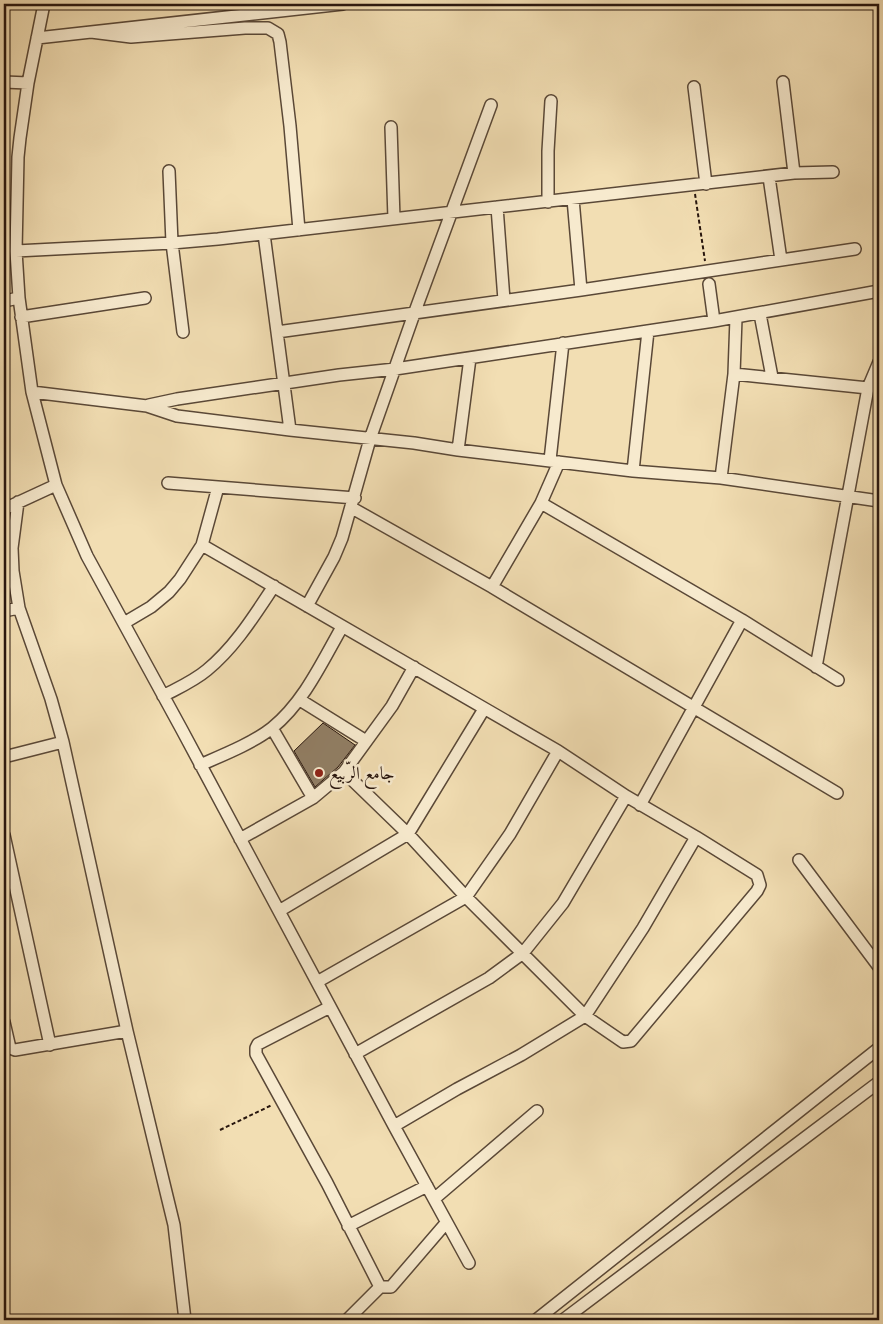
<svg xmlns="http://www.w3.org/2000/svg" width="883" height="1324" font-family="'IM FELL Great Primer',Amiri,serif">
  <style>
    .building { fill: #917e64; stroke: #28160e }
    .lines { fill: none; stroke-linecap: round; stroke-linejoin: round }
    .minor-casing { stroke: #5a4837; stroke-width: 14 }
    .path { stroke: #28160e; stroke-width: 2; stroke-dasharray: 4 2.5; stroke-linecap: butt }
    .minor { stroke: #f7eace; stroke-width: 11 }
    .poi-dot { fill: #8f2418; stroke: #f7eace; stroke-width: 2 }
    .labels { text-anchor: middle; stroke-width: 5; stroke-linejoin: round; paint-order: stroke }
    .poi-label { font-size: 18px; fill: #28160e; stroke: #f7eace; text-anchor: start }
  </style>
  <rect width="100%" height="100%" fill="#f2deb3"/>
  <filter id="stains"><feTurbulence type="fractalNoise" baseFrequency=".004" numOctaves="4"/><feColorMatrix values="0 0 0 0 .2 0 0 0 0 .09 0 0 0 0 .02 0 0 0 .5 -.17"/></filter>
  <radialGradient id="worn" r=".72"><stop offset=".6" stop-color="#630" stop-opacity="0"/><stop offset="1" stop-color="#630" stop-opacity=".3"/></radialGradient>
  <path class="building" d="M323,723L355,745L338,767L315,787L294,751Z"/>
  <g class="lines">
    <defs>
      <path id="minor" d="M44,4L28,83L20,138L18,157L16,251L19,298L32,392L56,485L87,556L182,730L394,1126L469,1263
        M91,32L131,37L245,28H268L278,34L280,42L290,126L299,230
        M37,38L343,4
        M4,82L28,83
        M783,82L794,173
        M694,87L706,184
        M391,127L394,219
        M169,171L172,243L183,332
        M769,177L781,260
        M573,199L581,290
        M548,202V151L551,101
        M497,207L504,300
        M264,234L290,430
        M16,251L172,243L218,239L794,173L833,172
        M709,284L714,321
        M4,301L19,298
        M760,314L772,377
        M21,317L145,298
        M277,332L581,290L855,249
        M734,374L868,388
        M32,392L147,406L177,416L290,430L414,443L458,450L633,471L721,478L879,501
        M149,405L177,399L339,375L395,369L714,321L879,291
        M458,450L470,358
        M550,460L563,343
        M633,471L648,331
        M721,478L734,374L736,318
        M168,483L355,498
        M18,502L12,548L13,571L19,608L51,699L63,742L127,1031L174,1225L185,1320
        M541,503L742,620L838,680
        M352,508L492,587L837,793
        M4,509L56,485
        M202,545L558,751L626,796L696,837L757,875L760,885L757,891L631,1041L623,1042L585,1016L466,897L408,834L344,772
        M492,587L541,503L559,462
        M307,606L334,557L342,538L370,439L414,314L491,105
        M4,611L19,608
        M124,623L151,607L169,592L180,579L202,545L218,487
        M816,667L868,388L879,362
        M163,696C178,688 194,681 207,670C235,647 254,616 274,586
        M300,700L366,741
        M272,728L313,798
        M4,757L63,742
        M200,765C223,755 253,743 272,728C304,702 322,662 342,627
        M640,805L742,620
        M4,835L50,1045
        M240,839L313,798L344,772L392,706L414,667
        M799,860L879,967
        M279,911L408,834L484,709
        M317,982L466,897L510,834L558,751
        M330,1007L258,1044L256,1048V1054L327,1183L380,1287
        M4,1022L10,1048L15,1050L127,1031
        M355,1054L489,978L523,953L563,903L626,796
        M394,1126L457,1089L521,1055L585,1016L643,928L696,837
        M434,1199L537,1111
        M348,1226L427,1186
        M347,1320L380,1287H391L446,1223
        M536,1320L879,1048
        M563,1320L879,1082"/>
    </defs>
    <use href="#minor" class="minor-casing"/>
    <path class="path" d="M695,194L705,261
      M220,1130L272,1105"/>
    <use href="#minor" class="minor"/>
  </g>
  <circle class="poi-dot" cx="319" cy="773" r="5"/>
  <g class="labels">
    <g class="poi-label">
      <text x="329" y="779">جامع الرّبيع</text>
    </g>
  </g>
  <rect width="883" height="1324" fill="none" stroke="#f2deb3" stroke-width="20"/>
  <rect x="5" y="5" width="873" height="1314" fill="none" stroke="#28160e" stroke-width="2.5"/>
  <rect x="10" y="10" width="863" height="1304" fill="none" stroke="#28160e"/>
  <rect width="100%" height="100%" filter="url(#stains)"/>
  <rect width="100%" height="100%" fill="url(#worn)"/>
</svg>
